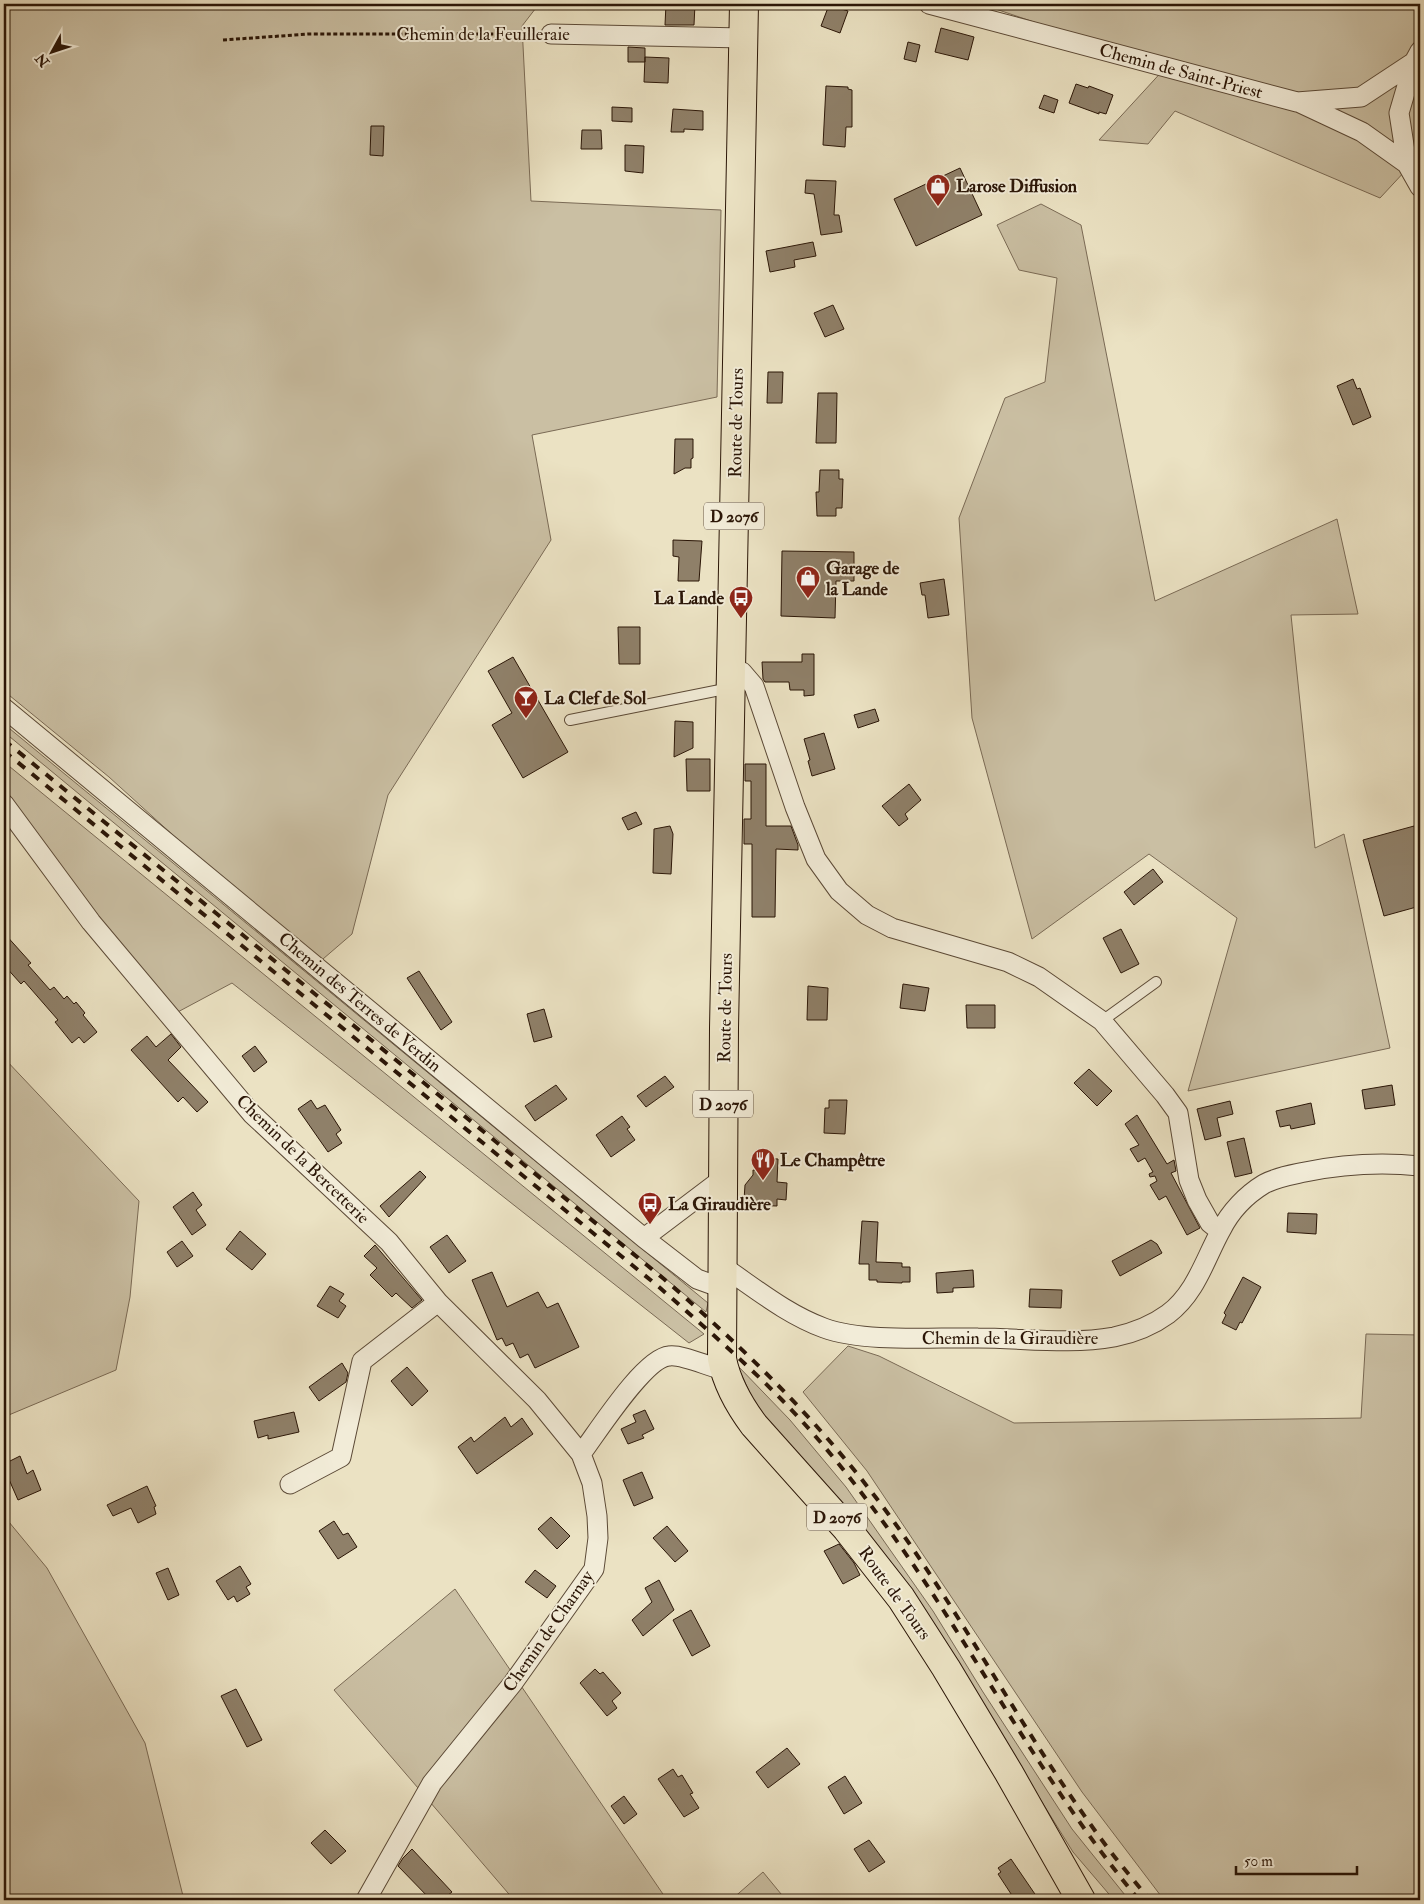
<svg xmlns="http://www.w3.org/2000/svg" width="1424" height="1904" font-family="'IM FELL Double Pica',serif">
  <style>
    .green { fill: #cabfa3; stroke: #7a6a55 }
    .building { fill: #8f8069; stroke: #2b1607 }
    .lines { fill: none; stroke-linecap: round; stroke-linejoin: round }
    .lane-casing { stroke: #5b4936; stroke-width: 12 }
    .street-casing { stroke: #5b4936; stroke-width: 21 }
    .primary-casing { stroke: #2b1607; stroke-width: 30 }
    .path { stroke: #2b1607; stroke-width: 3; stroke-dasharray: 4 2.5; stroke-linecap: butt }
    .lane { stroke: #f2ecd8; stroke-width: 10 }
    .street { stroke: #f2ecd8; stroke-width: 19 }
    .primary { stroke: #ebe2c3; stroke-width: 28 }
    .rail { stroke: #2b1607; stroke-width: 4; stroke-dasharray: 9 9; stroke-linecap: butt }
    .labels { text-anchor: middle; stroke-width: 4; stroke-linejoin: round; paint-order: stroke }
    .shield { fill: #f2ecd8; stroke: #675646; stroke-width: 1 }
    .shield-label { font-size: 16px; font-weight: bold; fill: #2b1607 }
    .street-label { font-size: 18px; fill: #2b1607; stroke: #f2ecd8 }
    .poi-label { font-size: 18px; font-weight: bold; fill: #2b1607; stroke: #f2ecd8; text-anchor: start }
  </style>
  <rect width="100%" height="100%" fill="#ebe2c3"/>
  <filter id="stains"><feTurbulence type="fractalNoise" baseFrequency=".004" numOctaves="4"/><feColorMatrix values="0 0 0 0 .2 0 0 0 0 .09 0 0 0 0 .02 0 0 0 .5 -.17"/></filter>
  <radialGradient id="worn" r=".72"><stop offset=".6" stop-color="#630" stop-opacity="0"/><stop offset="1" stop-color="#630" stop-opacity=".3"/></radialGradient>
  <path class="green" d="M4,4H539L522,26L531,201L721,210L717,397L532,435L551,540L388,795L352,934L316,965L109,777L4,691Z
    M981,4H1420V155L1380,198L1175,111L1148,144L1099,140L1166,67Z
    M1041,204L1081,225L1155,601L1337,519L1358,614L1291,615L1315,848L1344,834L1390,1048L1188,1091L1237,918L1149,854L1032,939L972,718L959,518L1005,398L1045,382L1057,278L1019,270L997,225Z
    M4,724L708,1303L706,1312L4,732Z
    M4,762L704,1334L689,1343L232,983L174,1014L4,793Z
    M4,1058L139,1201L130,1297L116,1370L4,1417Z
    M1366,1334L1420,1335V1900H1164L1082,1792L867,1471L803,1392L848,1346L879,1356L1014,1423L1361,1418Z
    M737,1365L790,1420L846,1487L933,1611L983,1692L1072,1829L1129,1900H1114L1073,1852L971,1688L755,1404Z
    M4,1516L47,1568L145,1743L184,1900H4Z
    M455,1589L667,1900H514L334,1690Z
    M763,1872L786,1900H731Z"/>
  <path class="building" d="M666,4H695L694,25H665Z
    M829,5L848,11L840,33L821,26Z
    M941,28L974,37L968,60L935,52Z
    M908,42L920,45L916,62L904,59Z
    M628,47L645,48V62H628Z
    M645,57L669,58L668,83L644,82Z
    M1076,84L1088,88L1089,86L1113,95L1106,114L1099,112V114L1069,103Z
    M826,86L848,87V89L852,90V127H846L845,147L823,145Z
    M1044,95L1058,100L1054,113L1039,108Z
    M612,107L632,108V122L612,121Z
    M673,109L703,111V130L684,129V132H671Z
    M371,126H384L383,156L370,155Z
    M582,130H601L602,149H581Z
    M625,145L644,146L643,173L625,171Z
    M960,168L982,215L916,246L894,199Z
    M806,180L836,181L834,215H839L842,232L821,235L814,194L805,193Z
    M813,242L816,256L794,260L795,267L770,272L766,251Z
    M833,305L844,329L825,337L814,313Z
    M768,372H783L782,403H767Z
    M1353,379L1357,389L1360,388L1371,417L1353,425L1337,386Z
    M818,393H837L836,443H816Z
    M675,439H693V458L691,459V468H685L674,474Z
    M820,470H839V479H843L842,508H836V516H817L816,492H819Z
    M673,540L702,541L699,581H678L679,557L673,556Z
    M782,551L854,552V581H836L835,618L781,616Z
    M944,579L949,615L928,618L925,595H922L920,583Z
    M618,627H640V664H619Z
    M802,654H814V695L804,696V690H790L789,682H765L763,679L762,662H802Z
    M513,657L568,752L523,778L492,725L512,713L488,671Z
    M875,709L879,721L858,728L854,715Z
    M675,721L693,722V748L674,757Z
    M824,733L835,769L812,776L808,761L810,760L804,739Z
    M686,759H710V791H687Z
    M745,764H766V826H791L798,845V850L776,849L775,917H752V844H744V819H751V781H745Z
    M909,784L921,800L905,814L908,819L899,826L882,806Z
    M636,812L642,824L628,830L622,818Z
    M670,826L673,834L671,874L653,873L654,829Z
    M1414,826L1420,847V906L1384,916L1363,840Z
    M1153,869L1163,882L1134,905L1124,892Z
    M1121,929L1139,964L1121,973L1103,938Z
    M4,933L31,963L28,965L50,990L54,987L64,999L67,996L74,1004L76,1002L85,1013L83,1015L97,1032L84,1043L79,1037L72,1043L55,1022L58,1020L24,981L21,984L4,965Z
    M419,971L452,1022L441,1030L407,978Z
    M903,984L929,988L925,1011L900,1008Z
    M808,986L828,988L827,1020H807Z
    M966,1005H995V1028H967Z
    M544,1009L552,1037L534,1042L527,1014Z
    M171,1034L181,1047L168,1060L208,1102L197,1112L183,1097L178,1102L131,1050L147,1036L156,1047Z
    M255,1046L267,1062L254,1072L242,1056Z
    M1089,1069L1112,1091L1097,1106L1074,1083Z
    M665,1076L674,1087L646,1107L637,1096Z
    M556,1085L567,1099L535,1121L525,1106Z
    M1392,1085L1395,1105L1365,1109L1362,1090Z
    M311,1100L317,1109L325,1105L341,1130L336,1134L342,1143L328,1152L298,1109Z
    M829,1100H847L845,1134L824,1133L825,1108H829Z
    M1230,1101L1233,1114L1217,1118L1221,1136L1205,1140L1197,1109Z
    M1311,1103L1315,1124L1291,1129L1290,1125L1280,1127L1276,1111Z
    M1137,1115L1167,1164L1174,1160L1176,1171L1171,1173L1200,1228L1187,1235L1166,1196L1159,1200L1150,1185L1157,1181L1155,1176L1150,1177L1149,1174L1153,1172L1145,1158L1138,1162L1130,1149L1139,1145L1125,1124Z
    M622,1116L630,1127L627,1129L635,1140L611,1157L596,1135Z
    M1244,1138L1252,1173L1235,1177L1227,1142Z
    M760,1158L778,1159L777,1182L787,1183L786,1200L777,1199V1206L748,1205L744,1200L745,1185L753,1175V1170L759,1171Z
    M420,1171L426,1177L389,1217L380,1206Z
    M193,1192L202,1205L196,1210L206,1225L192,1235L173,1207Z
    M1288,1213L1317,1214L1316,1234L1287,1232Z
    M862,1221L878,1222L876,1262L902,1263V1267H910V1282H902V1283L877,1282V1280H869V1264H859Z
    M240,1231L266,1254L252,1270L226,1249Z
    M447,1235L466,1261L449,1273L430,1247Z
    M1151,1240L1157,1244L1162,1253L1120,1276L1112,1261Z
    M182,1241L193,1256L177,1267L167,1252Z
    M375,1245L422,1300L412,1308L396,1293L392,1297L370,1275L377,1268L364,1256Z
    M973,1270L974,1287L953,1288V1292L937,1293L936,1273Z
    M492,1272L507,1307L538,1292L547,1308L558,1303L579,1347L535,1368L528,1354L520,1358L513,1343L506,1346L502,1338L497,1340L472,1280Z
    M1243,1277L1261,1287L1242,1323L1240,1322L1236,1330L1222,1323L1226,1315L1224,1313Z
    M330,1286L344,1294L339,1301L346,1306L338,1318L317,1306Z
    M1030,1289L1062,1290L1061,1308L1029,1307Z
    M342,1363L348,1373L346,1382L319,1401L309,1387Z
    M407,1367L428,1391L412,1406L391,1381Z
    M645,1410L654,1429L642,1435L644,1438L628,1444L621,1429L636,1422L633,1415Z
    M294,1412L299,1432L268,1439V1435L258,1438L254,1421Z
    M505,1417L511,1427L522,1418L533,1434L477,1474L458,1447L471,1437L474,1442Z
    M20,1456L27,1474L33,1470L41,1490L18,1500L4,1468V1464Z
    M642,1472L653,1498L634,1506L623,1480Z
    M147,1486L156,1506L154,1507L156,1514L138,1523L131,1508L113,1516L107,1505Z
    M551,1517L570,1536L557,1549L538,1529Z
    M334,1521L343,1535L348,1533L357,1547L338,1559L319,1531Z
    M667,1526L688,1551L675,1562L653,1538Z
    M839,1544L854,1563L860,1575L843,1584L824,1551Z
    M240,1566L251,1584L246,1587L250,1594L237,1602L234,1596L228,1600L216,1581Z
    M168,1568L179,1595L168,1600L156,1573Z
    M535,1570L556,1586L547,1598L525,1582Z
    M659,1580L674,1610L643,1636L632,1620L652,1602L645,1588Z
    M691,1610L710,1646L692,1656L673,1620Z
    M595,1669L600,1674L603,1672L621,1693L612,1701L617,1708L607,1716L580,1683Z
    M236,1689L262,1740L247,1747L221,1696Z
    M787,1748L800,1764L768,1788L756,1772Z
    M673,1769L678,1777L682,1775L693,1793L690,1794L699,1808L684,1817L658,1779Z
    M845,1776L862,1803L844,1814L828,1787Z
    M624,1796L637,1814L624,1824L611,1806Z
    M325,1830L346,1851L331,1864L311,1843Z
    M869,1840L885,1862L869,1872L854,1849Z
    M412,1849L452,1892L442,1900H431L398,1866L403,1858Z
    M1011,1859L1039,1900H1015L998,1874L1001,1872L998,1868Z"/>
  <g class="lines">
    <defs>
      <path id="lane" d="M570,720L730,688
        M1102,1021L1156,982"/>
      <path id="street" d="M929,4L1297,102L1361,97L1414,62L1420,51
        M551,34L743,38
        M1298,102L1362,132L1407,164L1420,187
        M1407,164L1399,113L1414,62
        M731,668L742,672L754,686L795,807L816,859L839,891L867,915L892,928L1008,962L1039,977L1102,1021L1165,1095L1178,1113L1189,1180L1197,1200L1210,1223L1220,1231
        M4,708L644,1238L697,1279L722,1288
        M4,804L91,922L252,1114L389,1242L438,1302L537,1400L581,1454
        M644,1238L722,1179
        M722,1266C755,1288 786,1314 824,1328C866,1343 933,1337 978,1338C1023,1338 1069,1345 1114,1337C1133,1333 1153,1325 1168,1314C1196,1293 1205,1259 1221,1230C1230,1212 1246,1195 1264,1184C1277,1177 1291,1175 1305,1172C1344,1164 1381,1162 1420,1166
        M290,1484L341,1457L362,1361L438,1302
        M366,1900L432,1783L513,1683L594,1569L598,1538L597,1516L592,1483L581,1454C597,1433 644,1358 669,1356C682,1354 709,1367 724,1370"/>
      <path id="primary" d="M744,4L724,1028L722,1359C727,1384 739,1405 754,1425L847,1529L901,1598L946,1668L1009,1773L1081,1900"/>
    </defs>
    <use href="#lane" class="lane-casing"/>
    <use href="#street" class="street-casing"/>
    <use href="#primary" class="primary-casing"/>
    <path class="path" d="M223,40L309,34H534"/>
    <use href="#lane" class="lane"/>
    <use href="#street" class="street"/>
    <use href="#primary" class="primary"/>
    <path class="rail" d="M4,740L664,1279C748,1352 822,1424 889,1515C962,1615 1019,1725 1091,1825C1109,1851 1130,1876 1150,1900
      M4,751L659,1287C701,1324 744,1361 783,1401C819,1438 851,1478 881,1519C972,1643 1040,1781 1139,1900"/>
  </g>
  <defs>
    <symbol id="shop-pin" viewBox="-11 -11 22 30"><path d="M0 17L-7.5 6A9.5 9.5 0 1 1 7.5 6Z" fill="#8f2418" stroke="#f2ecd8"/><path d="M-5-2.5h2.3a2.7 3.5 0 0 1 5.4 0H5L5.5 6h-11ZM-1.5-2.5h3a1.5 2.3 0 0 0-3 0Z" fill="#fff"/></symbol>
    <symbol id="bus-pin" viewBox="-11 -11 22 30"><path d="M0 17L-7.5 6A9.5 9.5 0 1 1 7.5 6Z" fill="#8f2418" stroke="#f2ecd8"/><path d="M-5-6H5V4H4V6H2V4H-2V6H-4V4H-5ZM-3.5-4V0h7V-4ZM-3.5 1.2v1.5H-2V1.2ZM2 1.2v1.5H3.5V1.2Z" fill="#fff"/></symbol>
    <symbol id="bar-pin" viewBox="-11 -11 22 30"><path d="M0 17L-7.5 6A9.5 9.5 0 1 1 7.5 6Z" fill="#8f2418" stroke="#f2ecd8"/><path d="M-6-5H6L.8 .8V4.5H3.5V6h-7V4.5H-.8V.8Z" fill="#fff"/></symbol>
    <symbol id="restaurant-pin" viewBox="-11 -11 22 30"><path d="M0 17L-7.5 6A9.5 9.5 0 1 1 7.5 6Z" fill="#8f2418" stroke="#f2ecd8"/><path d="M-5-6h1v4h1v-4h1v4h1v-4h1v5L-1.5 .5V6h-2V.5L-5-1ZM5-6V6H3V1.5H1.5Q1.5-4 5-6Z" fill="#fff"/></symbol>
  </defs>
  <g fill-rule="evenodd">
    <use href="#shop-pin" x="924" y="172" width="28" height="38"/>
    <use href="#shop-pin" x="794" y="564" width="28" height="38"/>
    <use href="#bus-pin" x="727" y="584" width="28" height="38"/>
    <use href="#bar-pin" x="512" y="684" width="28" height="38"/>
    <use href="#restaurant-pin" x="749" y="1146" width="28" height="38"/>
    <use href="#bus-pin" x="636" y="1190" width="28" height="38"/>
  </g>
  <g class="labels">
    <g class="shield">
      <rect x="704" y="502.5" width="60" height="27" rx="4"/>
      <rect x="693" y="1090.5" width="60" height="27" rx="4"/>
      <rect x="807" y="1503.5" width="60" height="27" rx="4"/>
    </g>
    <g class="shield-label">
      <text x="734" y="522">D 2076</text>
      <text x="723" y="1110">D 2076</text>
      <text x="837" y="1523">D 2076</text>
    </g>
    <g class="street-label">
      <text x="483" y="40">Chemin de la Feuilleraie</text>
      <text transform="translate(1181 71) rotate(15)" y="6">Chemin de Saint-Priest</text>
      <text transform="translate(736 423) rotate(-89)" y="6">Route de Tours</text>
      <text transform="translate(360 1002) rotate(40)" y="6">Chemin des Terres de Verdin</text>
      <text transform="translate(725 1008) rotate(-89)" y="6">Route de Tours</text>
      <text transform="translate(303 1159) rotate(44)" y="6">Chemin de la Bercetterie</text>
      <text x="1010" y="1344">Chemin de la Giraudière</text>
      <text transform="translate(895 1593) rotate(54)" y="6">Route de Tours</text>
      <text transform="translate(548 1631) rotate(-55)" y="6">Chemin de Charnay</text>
    </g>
    <g class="poi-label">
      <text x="956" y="192">Larose Diffusion</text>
      <text x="826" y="574">Garage de<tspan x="826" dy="21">la Lande</tspan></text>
      <text x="724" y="604" text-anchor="end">La Lande</text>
      <text x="544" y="704">La Clef de Sol</text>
      <text x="780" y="1166">Le Champêtre</text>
      <text x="668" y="1210">La Giraudière</text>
    </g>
  </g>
  <rect width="1424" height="1904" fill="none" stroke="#ebe2c3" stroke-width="20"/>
  <rect x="5" y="5" width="1414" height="1894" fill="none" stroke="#2b1607" stroke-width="2.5"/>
  <rect x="10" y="10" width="1404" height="1884" fill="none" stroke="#2b1607"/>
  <g transform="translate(52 52) rotate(230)" stroke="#f2ecd8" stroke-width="4" paint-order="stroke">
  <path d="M0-4L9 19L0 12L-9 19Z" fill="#2b1607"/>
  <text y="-8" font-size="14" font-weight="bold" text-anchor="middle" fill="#2b1607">N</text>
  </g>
  <path d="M1236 1866v8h121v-8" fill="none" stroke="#2b1607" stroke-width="2.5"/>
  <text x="1244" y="1866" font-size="15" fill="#2b1607" stroke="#f2ecd8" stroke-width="4" paint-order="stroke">50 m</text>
  <rect width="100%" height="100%" filter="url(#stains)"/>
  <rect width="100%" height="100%" fill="url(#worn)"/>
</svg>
